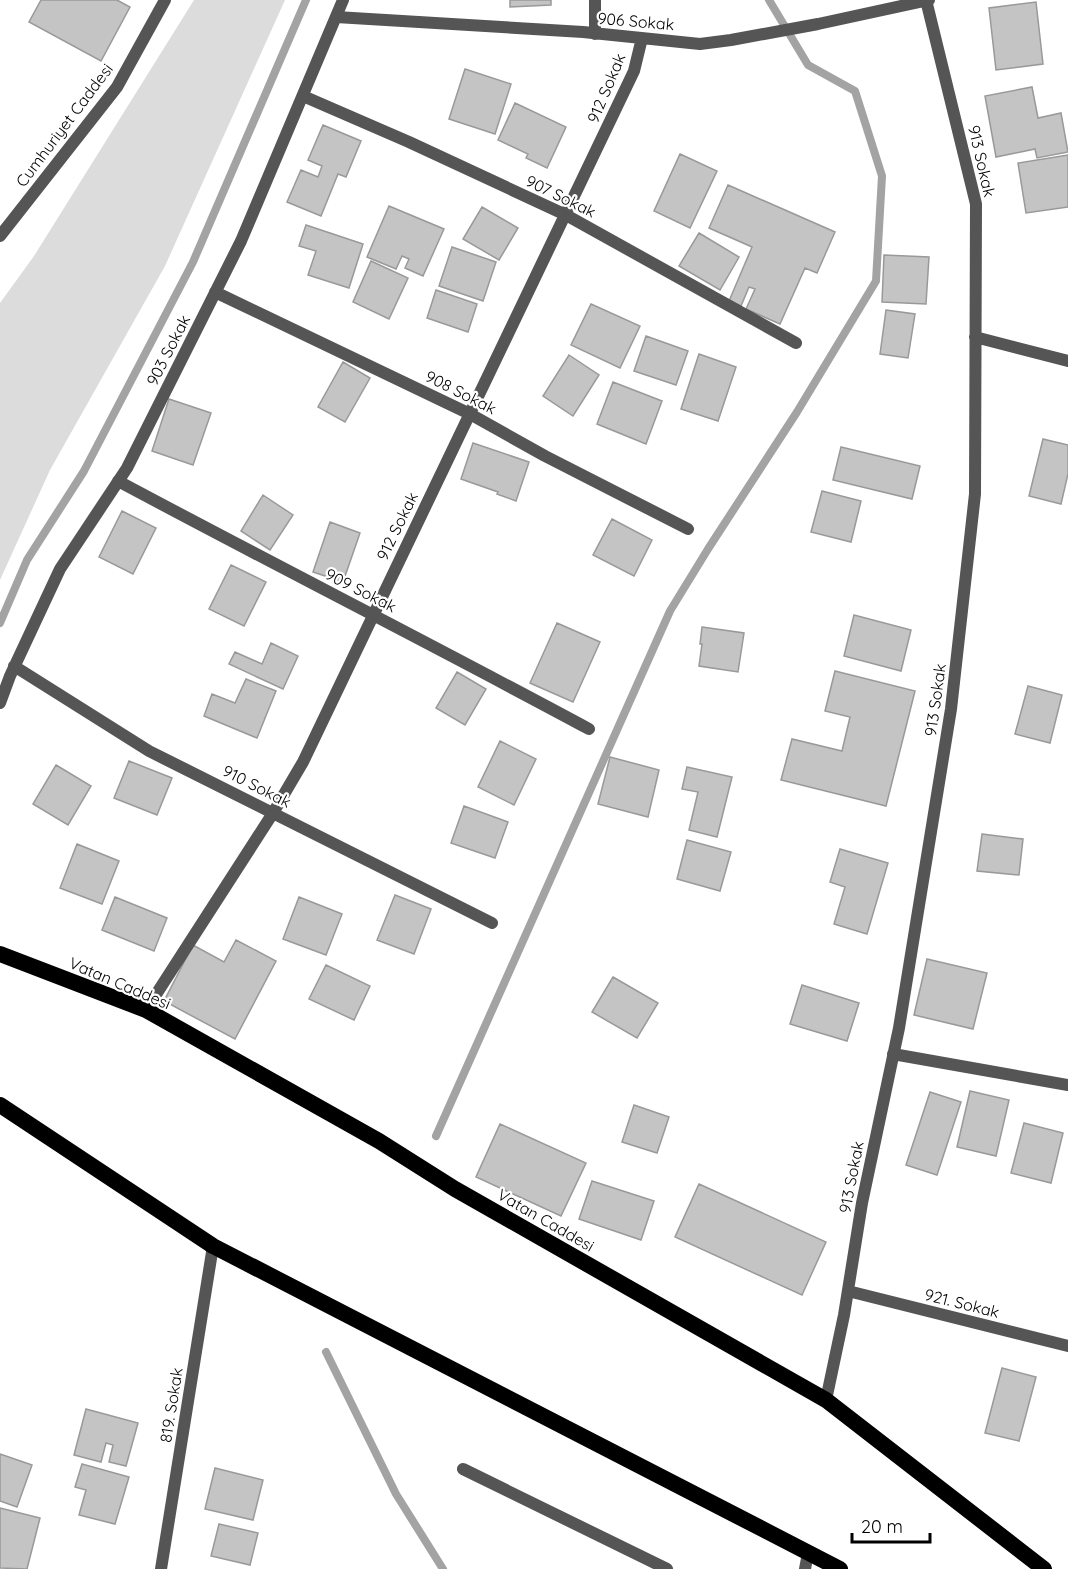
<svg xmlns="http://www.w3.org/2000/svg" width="1068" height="1569" font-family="Quicksand,sans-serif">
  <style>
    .green { fill: #dcdcdc }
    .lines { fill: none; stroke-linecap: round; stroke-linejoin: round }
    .stream { stroke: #a3a3a3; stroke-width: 8 }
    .building { fill: #c4c4c4; stroke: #999; stroke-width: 1.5 }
    .minor { stroke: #555; stroke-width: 12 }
    .trunk { stroke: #000; stroke-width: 16 }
    .labels { text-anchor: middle; stroke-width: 4.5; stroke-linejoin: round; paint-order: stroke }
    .street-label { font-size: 16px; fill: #000; stroke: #fff }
  </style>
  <rect width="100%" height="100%" fill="#fff"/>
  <path class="green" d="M194,0H285L165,266L50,470L0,580V303L34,256Z"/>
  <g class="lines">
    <path class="stream" d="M0,623L27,560L84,471L193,262L306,0
      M436,1136L670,611L708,549L797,412L876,281L882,176L855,91L808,65L769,0
      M326,1352L396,1494L443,1569"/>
  </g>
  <path class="building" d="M41,0H117L130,7L101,61L29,22Z
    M510,0H551V5L510,7Z
    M1036,2L1043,64L996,70L989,8Z
    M465,69L511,84L495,134L449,119Z
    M1032,87L1038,118L1061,113L1068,152L1037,158L1035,149L996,157L985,96Z
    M515,103L566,127L547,168L526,158L528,154L498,140Z
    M323,125L361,141L346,177L338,174L321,216L287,202L301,170L318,177L322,166L308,160Z
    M680,154L717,171L690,228L654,211Z
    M1068,155V207L1026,213L1018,163Z
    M728,185L835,232L817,273L805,268L780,324L746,309L755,289L749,287L741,306L729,301L752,247L709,228Z
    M389,206L444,229L423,276L405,268L409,259L402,256L396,269L367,257Z
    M482,207L518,228L499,260L463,239Z
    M306,225L363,244L349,288L308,275L316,251L299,246Z
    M699,233L739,257L720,290L679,266Z
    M452,247L496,262L483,301L439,286Z
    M884,255L929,257L926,304L882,302Z
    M371,261L408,278L389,319L353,302Z
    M436,290L477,304L468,332L427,318Z
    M591,304L640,326L620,368L571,345Z
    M886,310L915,314L908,358L880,354Z
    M646,336L688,351L676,385L634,371Z
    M699,354L736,367L718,421L681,409Z
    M569,355L599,375L573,416L543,396Z
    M343,362L370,378L345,422L318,407Z
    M613,382L662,401L646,444L597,424Z
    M169,399L211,413L193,465L152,451Z
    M1043,439L1068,445V474L1061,504L1029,496Z
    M473,443L529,462L516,501L497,494L498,492L461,479Z
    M841,447L920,466L912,499L833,480Z
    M822,491L861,501L851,542L811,532Z
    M263,495L293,515L270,550L241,531Z
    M122,511L156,528L133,574L99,557Z
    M612,519L652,540L634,576L593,555Z
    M330,522L360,533L343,582L313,572Z
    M231,565L266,582L244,626L209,609Z
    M854,615L911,630L901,671L844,656Z
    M557,623L600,642L573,702L530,683Z
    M702,627L744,633L738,672L699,666L702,644H700Z
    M271,643L298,656L283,689L229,664L235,652L262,664Z
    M835,671L915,691L886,806L781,780L792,739L842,751L850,717L825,711Z
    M457,672L486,689L465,725L436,708Z
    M246,679L276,691L257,738L204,716L212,694L235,703Z
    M1028,686L1062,695L1050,743L1015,734Z
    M500,741L536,759L514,805L478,787Z
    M610,757L659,770L648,817L598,804Z
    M129,761L172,778L157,815L114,798Z
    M56,765L91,786L68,825L33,804Z
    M687,767L732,777L717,837L689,830L698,792L682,789Z
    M464,806L508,822L495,858L451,843Z
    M982,834L1023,839L1019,875L977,871Z
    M687,840L731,852L720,891L677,879Z
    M77,844L119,861L102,904L60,888Z
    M840,849L888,863L867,934L834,924L845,887L830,882Z
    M395,895L431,909L414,954L377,940Z
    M115,897L167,918L154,951L102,930Z
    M299,897L342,914L326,955L283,939Z
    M236,940L276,961L235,1039L164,1001L193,945L224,962Z
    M927,959L987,973L973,1029L914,1015Z
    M326,965L370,986L354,1020L309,999Z
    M613,977L658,1003L637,1038L592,1012Z
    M802,985L859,1003L847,1041L790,1024Z
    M970,1091L1009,1100L996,1156L957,1147Z
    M930,1092L961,1102L937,1175L906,1165Z
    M634,1105L669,1117L657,1153L622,1142Z
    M1024,1123L1063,1133L1051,1183L1011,1173Z
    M500,1124L586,1163L561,1216L476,1177Z
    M592,1181L654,1201L641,1240L579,1219Z
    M699,1184L826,1242L802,1295L675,1237Z
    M1002,1368L1036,1377L1019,1441L985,1433Z
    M86,1409L138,1423L126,1466L109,1462L113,1445L106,1443L101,1462L74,1455Z
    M0,1454L32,1465L17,1507L0,1501Z
    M82,1464L129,1477L115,1524L79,1515L86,1490L75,1487Z
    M215,1468L263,1480L253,1520L205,1509Z
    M0,1508L40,1518L27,1569L0,1568Z
    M219,1524L258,1533L250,1565L211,1556Z"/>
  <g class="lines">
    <path class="minor" d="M336,17L583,32L700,44L731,40L818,24L929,0
      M595,34V0
      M303,96L409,142L566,215L796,343
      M0,236L117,87L165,0
      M215,292L470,414L545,456L688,529
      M975,337L1068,361
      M118,481C275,565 433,645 589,729
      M14,666L149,751L492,923
      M0,703L10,676L60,569L127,468L241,241L343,0
      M146,1010L273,813L303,762L634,71L642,38
      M893,1054L1068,1085
      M848,1291L1068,1346
      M826,1400L844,1315L862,1203L899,1028L951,709L975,494L976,204L926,0
      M463,1469L667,1569
      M161,1569L213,1246
      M805,1569L808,1553"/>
    <path class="trunk" d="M0,954L146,1010L379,1141L455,1189L826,1400L1044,1569
      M0,1105L213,1246L840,1569"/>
  </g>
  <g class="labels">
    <g class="street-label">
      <text transform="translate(636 21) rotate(5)" y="6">906 Sokak</text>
      <text transform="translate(606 88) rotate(-67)" y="6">912 Sokak</text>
      <text transform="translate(64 125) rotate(-53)" y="6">Cumhuriyet Caddesi</text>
      <text transform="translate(982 161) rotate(77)" y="6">913 Sokak</text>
      <text transform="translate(561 196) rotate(26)" y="6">907 Sokak</text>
      <text transform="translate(168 350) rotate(-63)" y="6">903 Sokak</text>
      <text transform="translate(461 392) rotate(27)" y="6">908 Sokak</text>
      <text transform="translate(397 526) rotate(-64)" y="6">912 Sokak</text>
      <text transform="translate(361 590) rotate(27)" y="6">909 Sokak</text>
      <text transform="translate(935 700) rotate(-82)" y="6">913 Sokak</text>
      <text transform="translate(257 786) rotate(27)" y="6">910 Sokak</text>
      <text transform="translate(120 983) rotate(23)" y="6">Vatan Caddesi</text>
      <text transform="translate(851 1177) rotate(-79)" y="6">913 Sokak</text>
      <text transform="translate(546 1220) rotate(30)" y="6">Vatan Caddesi</text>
      <text transform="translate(962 1303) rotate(14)" y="6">921. Sokak</text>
      <text transform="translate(171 1405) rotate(-81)" y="6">819. Sokak</text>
    </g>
  </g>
  <path d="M852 1533v9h78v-9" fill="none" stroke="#000000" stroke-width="3"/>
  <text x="861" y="1533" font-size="18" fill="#000000" stroke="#ffffff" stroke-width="4.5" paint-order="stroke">20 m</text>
</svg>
